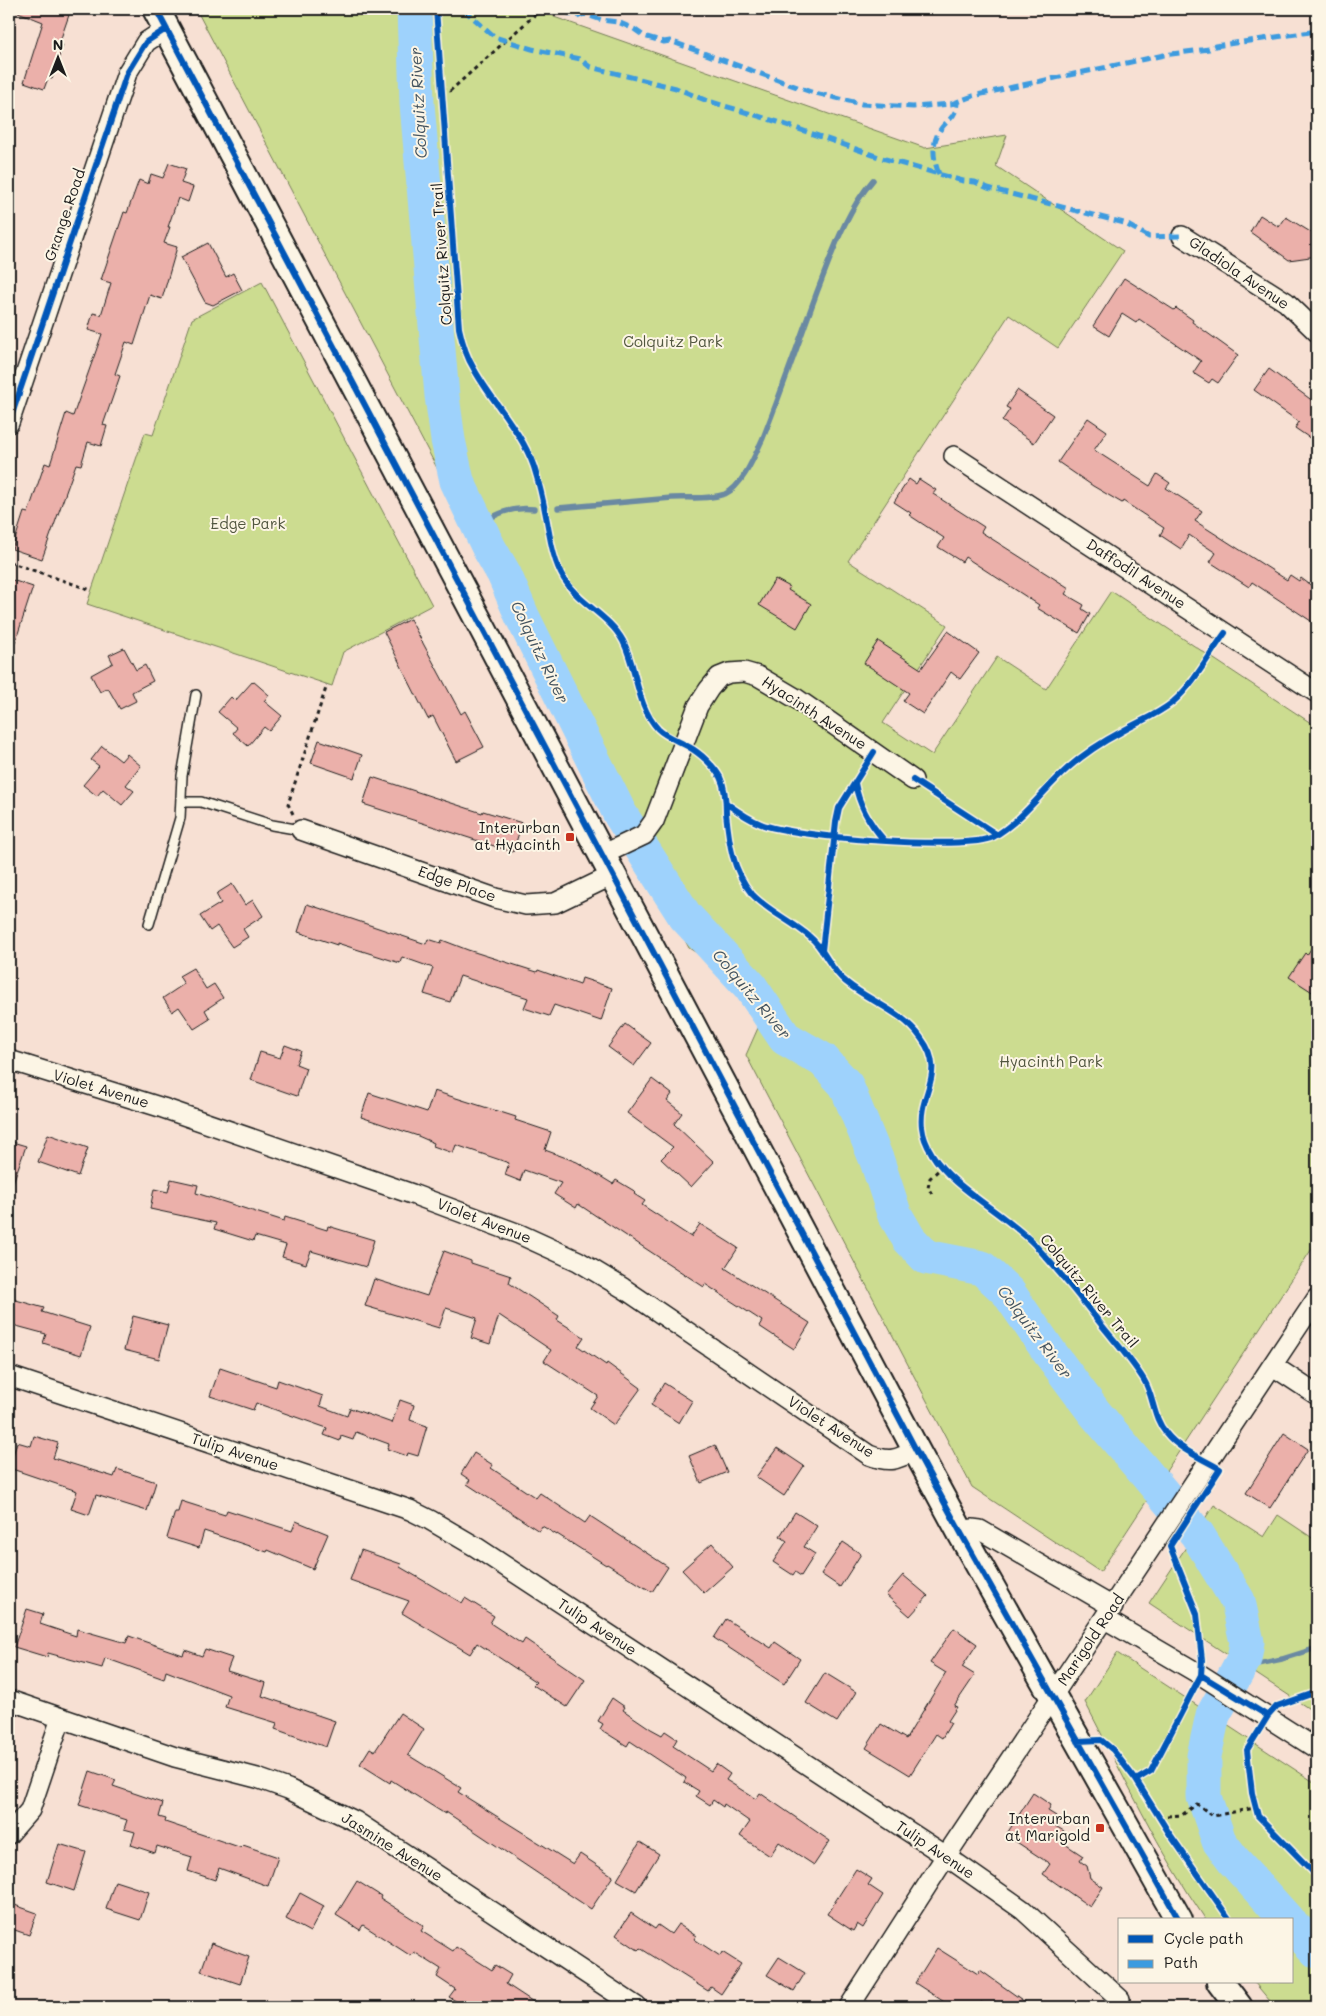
<svg xmlns="http://www.w3.org/2000/svg" width="1326" height="2016" font-family="Mali,sans-serif">
  <style>
    .green { fill: #ccdc90; stroke: #747c56 }
    .lines { fill: none; stroke-linecap: round; stroke-linejoin: round }
    .stream { stroke: #6a89a2; stroke-width: 5.5 }
    .river { stroke: #9ed2fc; stroke-width: 35 }
    .building { fill: #ebb0aa; stroke: #1c1c1c }
    .service-casing { stroke: #1c1c1c; stroke-width: 12 }
    .minor-casing { stroke: #1c1c1c; stroke-width: 22 }
    .secondary-casing { stroke: #1c1c1c; stroke-width: 30 }
    .path { stroke: #1c1c1c; stroke-width: 3; stroke-dasharray: 4 4; stroke-linecap: butt }
    .service { stroke: #fcf5e5; stroke-width: 9 }
    .minor { stroke: #fcf5e5; stroke-width: 19 }
    .secondary { stroke: #fcf5e5; stroke-width: 26 }
    .quiet { stroke: #3c9bdf; stroke-width: 5; stroke-dasharray: 10 5; stroke-linecap: butt }
    .cycleway-casing { stroke: #fcf5e5; stroke-width: 9 }
    .cycleway { stroke: #0057b8; stroke-width: 6 }
    .poi-dot { fill: #c8321e; stroke: #fcf5e5; stroke-width: 2 }
    .labels { text-anchor: middle; stroke-width: 4; stroke-linejoin: round; paint-order: stroke }
    .street-label { font-size: 15px; fill: #1c1c1c; stroke: #fcf5e5 }
    .park-label { font-size: 15px; fill: #51563f; stroke: #fcf5e5 }
    .poi-label { font-size: 15px; fill: #1c1c1c; stroke: #fcf5e5; text-anchor: end }
    .water-label { font-size: 16px; font-style: italic; fill: #43535f; stroke: #fcf5e5 }
  </style>
  <rect width="100%" height="100%" fill="#f7e0d3"/>
  <filter id="ink" filterUnits="userSpaceOnUse"><feTurbulence type="fractalNoise" baseFrequency=".02" numOctaves="2"/><feDisplacementMap in="SourceGraphic" scale="10" xChannelSelector="R" yChannelSelector="G"/><feConvolveMatrix kernelMatrix="1 2 1 2 8 2 1 2 1" color-interpolation-filters="sRGB"/></filter>
  <g filter="url(#ink)">
    <path class="green" d="M196,9H553L554,17L925,148L1007,135L996,166L1123,251L1058,348L1009,315L848,561L947,625L883,723L932,755L997,657L1046,689L1111,591L1317,727V1241L1100,1572L972,1487L746,1055L770,1001L689,948Z
      M262,282L432,605L343,652L332,686L87,604L145,433L153,435L192,319Z
      M1214,1505L1264,1537L1278,1515L1317,1541V1714L1149,1603Z
      M1117,1653L1317,1784V2007H1275L1254,1982H1292V1920H1206C1159,1852 1123,1775 1085,1702Z"/>
    <g class="lines">
      <path class="stream" d="M558,508C596,505 634,501 672,498C689,497 708,500 725,494C743,486 755,455 763,438C782,390 799,341 817,292C832,254 846,211 873,180
        M478,525C496,514 512,506 534,509
        M1239,1668L1282,1659L1317,1648"/>
      <path class="river" d="M414,9L417,104L442,396L448,440L457,481L489,548L504,574L522,616L620,814L685,916L750,986L785,1038L823,1060L846,1085L877,1161L894,1213L909,1239L926,1257L982,1268L1008,1292L1050,1353L1094,1412L1197,1534L1238,1601L1247,1642L1244,1659L1213,1715L1204,1756V1797L1219,1841L1234,1861L1287,1920
        M1292,1925L1317,1951"/>
    </g>
    <path class="building" d="M14,9H53L69,15L59,44L63,45L52,79L48,78L44,89L24,82L43,22L13,10Z
      M169,163L186,169L181,183L193,187L188,202L178,198L168,227H170L164,243L177,247L162,299L150,295L134,345L126,342L115,374L120,376L103,425L107,426L101,446L88,442L81,465L76,464L42,559L12,549L24,512L28,513L45,463L50,465L66,413L73,416L102,334L88,330L93,313L101,315L111,283L101,280L124,212L127,213L139,180L148,184L151,174L163,178Z
      M1260,215L1279,227L1286,217L1317,236V256L1289,260L1250,232Z
      M208,243L226,277L233,273L242,290L213,305L205,302L181,257Z
      M1124,278L1174,310L1176,308L1193,320L1192,322L1238,355L1218,383L1212,379L1209,383L1193,373L1201,361L1139,319L1136,323L1122,314L1109,336L1093,326Z
      M1269,369L1317,404V443L1295,428L1299,422L1254,390Z
      M1017,390L1053,415L1034,443L1002,421L1010,409L1006,407Z
      M1088,418L1107,431L1094,450L1150,486L1157,474L1170,483L1166,488L1202,511L1195,521L1287,580L1290,575L1299,581L1301,578L1317,590V625L1252,582L1249,587L1210,562L1216,553L1189,535L1181,549L1160,535L1164,528L1123,501L1122,503L1093,486L1058,462Z
      M909,479L916,484L919,479L936,490L933,494L984,527L981,532L1069,588L1065,594L1084,605L1082,609L1090,614L1079,633L1037,608L1039,605L965,557L962,562L938,547L944,538L909,515L911,513L894,502Z
      M9,579L33,587L12,652L9,651Z
      M775,579L790,587L788,590L811,604L797,628L759,605Z
      M410,619L461,714L465,711L484,747L456,761L433,716L428,719L384,632Z
      M948,631L979,653L960,679L951,672L923,714L903,701L909,693L864,663L878,641L921,669Z
      M124,648L136,670L145,665L153,681L132,692L136,701L120,709L108,688L100,692L91,675L113,663L109,655Z
      M253,681L269,695L264,701L282,716L269,731L264,727L248,746L233,733L237,728L218,712L231,697L235,701Z
      M319,740L362,755L354,778L311,763Z
      M102,746L121,761L127,754L141,766L126,785L134,791L122,805L103,789L97,796L83,785L99,766L91,760Z
      M372,777L482,813L483,811L522,823L513,852L363,804Z
      M232,884L245,905L253,900L263,916L243,929L248,937L232,947L217,926L210,931L200,916L221,903L216,894Z
      M307,904L426,944L428,939L441,943L442,940L468,950L537,972L538,970L580,985L582,978L612,988L601,1021L554,1005L549,1016L524,1008L528,998L460,976L450,1002L424,994L433,968L402,957L400,963L337,943V945L298,932Z
      M1317,939V995L1289,977L1305,953L1307,955Z
      M193,968L206,989L214,984L223,998L205,1010L210,1019L194,1029L179,1007L172,1012L163,998L184,984L179,976Z
      M625,1024L651,1043L634,1066L608,1047Z
      M285,1045L301,1051L296,1064L306,1068L297,1096L251,1080L260,1052L280,1058Z
      M652,1079L672,1094L667,1101L682,1113L674,1124L714,1162L691,1187L661,1159L673,1147L627,1113Z
      M434,1091L516,1117L515,1120L551,1132L545,1150L577,1162L613,1184L616,1180L636,1192L634,1194L645,1201L642,1205L691,1237L700,1224L738,1248L725,1268L810,1323L794,1349L759,1326L762,1321L705,1284L704,1287L578,1204L576,1208L554,1194L561,1183L524,1170L520,1181L505,1175L509,1163L456,1145L453,1153L433,1146L434,1143L418,1136L361,1117L369,1093L427,1112Z
      M48,1134L88,1148L78,1176L38,1162Z
      M9,1141L26,1146L11,1188H9Z
      M171,1179L198,1185L196,1193L284,1221L285,1217L327,1230L328,1226L374,1240L366,1267L311,1251L306,1264L282,1257L286,1245L255,1236L253,1241L214,1229L216,1223L150,1209L154,1189L168,1192Z
      M444,1251L471,1261V1263L511,1276L509,1283L559,1316L557,1320L584,1337L578,1346L606,1365L607,1363L641,1388L614,1425L590,1408L598,1396L544,1361L551,1350L499,1315L490,1344L471,1338L477,1318L446,1308L439,1328L365,1306L374,1279L427,1296Z
      M9,1298L44,1308L42,1312L90,1327L81,1355L43,1343L46,1334L9,1324Z
      M133,1316L168,1325L159,1359L124,1350Z
      M220,1368L276,1387L278,1380L323,1396L320,1406L347,1416L350,1408L392,1423L400,1400L414,1405L410,1420L427,1426L418,1456L408,1453L407,1456L387,1449L389,1444L356,1432L353,1440L341,1436L340,1441L324,1435L327,1428L256,1403L253,1410L210,1396Z
      M664,1383L692,1401L679,1423L651,1405Z
      M1284,1433L1308,1449L1270,1508L1246,1493Z
      M34,1436L58,1443L53,1458L114,1477L117,1469L156,1482L147,1511L96,1495L89,1515L71,1509L77,1491L9,1468L17,1442L31,1446Z
      M715,1445L727,1472L701,1483L689,1456Z
      M777,1448L804,1466L784,1496L756,1477Z
      M474,1453L493,1465L491,1468L536,1498L540,1493L585,1523L590,1516L668,1567L652,1592L607,1564L606,1565L557,1534V1535L542,1526L539,1531L467,1484L470,1480L461,1474Z
      M181,1501L225,1515L227,1510L292,1531L296,1521L328,1534L313,1569L268,1550L267,1552L204,1531L199,1548L167,1538L175,1512H178Z
      M795,1512L817,1526L804,1547L815,1554L801,1576L795,1572L793,1575L773,1562L787,1541L780,1536Z
      M843,1542L861,1554L840,1587L821,1574Z
      M712,1543L733,1567L704,1593L682,1570Z
      M361,1550L401,1564L400,1567L462,1603L465,1598L494,1616L490,1623L522,1644L525,1639L585,1680L567,1707L533,1685L536,1682L477,1643L470,1654L402,1613L409,1601L350,1580Z
      M903,1575L928,1596L910,1616L886,1595Z
      M27,1609L43,1614L40,1624L76,1636L77,1629L126,1643L129,1636L183,1655L185,1650L202,1656L205,1649L232,1658L227,1671L266,1683L262,1696L335,1721L326,1747L275,1729L277,1723L225,1707L229,1695L166,1671L164,1679L105,1658L102,1668L48,1653L47,1657L14,1647Z
      M726,1619L771,1648L775,1642L800,1659L784,1684L714,1638Z
      M954,1628L977,1644L962,1667L975,1675L954,1706L957,1707L948,1721L951,1723L942,1738L936,1734L910,1775L866,1748L881,1724L906,1739L946,1673L930,1663Z
      M825,1673L856,1692L837,1722L806,1703Z
      M612,1698L625,1707L623,1710L651,1729L662,1735L665,1731L677,1739L673,1746L711,1771L716,1764L730,1774L726,1780L756,1799L760,1793L830,1841L814,1865L779,1842L770,1856L740,1836L750,1822L724,1804L723,1807L713,1800L710,1805L696,1796L699,1791L684,1782L686,1778L630,1741L627,1746L600,1729L603,1724L598,1721Z
      M400,1713L424,1729L408,1755L461,1788L458,1792L573,1864L580,1854L613,1876L591,1909L446,1812L445,1814L391,1780L390,1783L360,1764L370,1748L375,1751Z
      M90,1771L116,1780L113,1786L163,1803L159,1817L166,1819L165,1822L242,1848L243,1845L278,1857L268,1886L219,1868L215,1880L188,1871L192,1857L157,1846L155,1853L131,1845L135,1832L124,1829L127,1820L79,1805Z
      M1033,1793L1051,1805L1048,1811L1056,1816L1052,1824L1064,1831L1059,1840L1083,1856L1080,1861L1087,1866L1090,1878L1103,1887L1090,1907L1043,1874L1050,1864L1006,1835Z
      M640,1842L659,1854L636,1891L617,1880Z
      M59,1844L86,1852L74,1891L47,1882Z
      M856,1869L872,1879L868,1885L883,1895L863,1928L857,1924L853,1931L827,1914Z
      M115,1881L149,1892L140,1920L106,1909Z
      M357,1881L381,1896L380,1898L424,1926L421,1931L453,1951L456,1947L492,1970L495,1965L511,1975L506,1984L541,2007H466L449,1997L455,1989L437,1977L441,1969L414,1952L411,1956L363,1925L360,1930L336,1915Z
      M300,1893L324,1906L310,1932L286,1919Z
      M9,1903L37,1913L29,1935L9,1928Z
      M631,1913L655,1929L658,1925L671,1934L678,1924L696,1936L694,1939L720,1956L722,1952L741,1964L721,1994L711,1987L708,1991L640,1948L638,1950L616,1935Z
      M211,1943L249,1957L240,1984L201,1971Z
      M937,1948L978,1974L980,1970L1032,2007H990L981,2002L978,2007H952L915,1983Z
      M779,1957L805,1973L794,1991L767,1975Z"/>
    <g class="lines">
      <defs>
        <path id="service" d="M181,802H201L272,825L301,830
          M149,924L180,818L182,776L196,695"/>
        <path id="minor" d="M1182,236L1286,302L1317,332
          M9,423L127,73L146,42L166,29
          M954,456L1317,693
          M301,830L495,898L526,905L555,903L613,875
          M602,855L644,835L654,821L698,706L709,689L719,677L729,673L744,672L758,676L797,699L913,780
          M9,1060L163,1108L412,1194L519,1234L578,1261L623,1288L869,1455C890,1463 896,1460 916,1450
          M1273,1366L1317,1395
          M9,1376L410,1510L430,1520L476,1547L946,1856L1023,1910L1120,1999
          M962,1535L972,1529L980,1530L1113,1607
          M1105,1619L1201,1675L1317,1749
          M9,1700L175,1757L257,1778L288,1789L355,1821L637,2007
          M9,1834L30,1810L61,1718
          M849,2007L946,1856L1317,1298"/>
        <path id="secondary" d="M156,9L916,1450L962,1535L1179,1920
          M1220,1982L1239,2007"/>
      </defs>
      <use href="#service" class="service-casing"/>
      <use href="#minor" class="minor-casing"/>
      <use href="#secondary" class="secondary-casing"/>
      <path class="path" d="M442,89L450,91L538,12L547,9
        M9,562L91,590
        M293,814L288,804L327,685
        M932,1194L928,1188L930,1178L942,1167
        M1167,1816L1182,1815L1197,1804L1213,1816L1255,1808"/>
      <use href="#service" class="service"/>
      <use href="#minor" class="minor"/>
      <use href="#secondary" class="secondary"/>
      <path class="quiet" d="M463,9L495,37L532,49L580,59L590,67L676,88L705,100L778,122L882,158L963,181L975,182L988,188L1124,223L1149,237L1182,236
        M565,9L568,13L577,17L584,14L602,20L618,22L634,29L644,36L664,42L670,41L811,92L862,104L913,107L951,104L973,96L1013,87L1164,55L1209,49L1215,46L1317,31
        M939,174C932,157 931,139 944,125C952,117 956,115 957,103"/>
      <defs>
        <path id="cycleway" d="M156,9L916,1450L962,1535L1179,1920
          M436,9L459,328C462,342 466,356 474,369C492,402 521,430 534,467C539,483 543,500 546,516C550,537 553,561 564,579C579,604 609,615 623,641C637,668 636,705 658,729C666,737 679,741 689,747C700,753 714,766 720,777C725,787 726,802 726,813C729,842 732,870 752,894C769,912 792,921 810,937C825,949 830,970 846,982C870,1002 902,1011 921,1038C948,1074 918,1092 922,1127C923,1137 927,1146 932,1154C951,1187 1007,1215 1035,1245C1058,1270 1079,1296 1100,1323C1115,1342 1131,1359 1144,1380C1154,1397 1153,1418 1166,1433C1179,1450 1202,1458 1220,1469L1170,1546L1197,1614L1202,1660L1201,1675L1151,1771L1136,1780L1169,1833L1230,1920
          M9,423L127,73L146,42L166,29
          M913,780L996,834
          M855,783C859,806 869,823 884,840
          M726,803C737,811 748,819 761,824C793,837 965,851 993,837C1022,821 1043,790 1068,768C1084,754 1102,742 1121,732C1138,722 1157,715 1173,702C1194,684 1209,655 1225,633
          M822,951L836,822L839,808L874,752
          M1201,1675L1268,1716
          M1317,1692L1277,1706L1268,1716L1247,1750L1252,1793L1258,1816L1317,1876
          M1078,1741L1101,1740L1113,1750L1136,1780"/>
      </defs>
      <use href="#cycleway" class="cycleway-casing"/>
      <use href="#cycleway" class="cycleway"/>
    </g>
  </g>
  <g class="poi-dot">
    <rect x="565" y="832" width="10" height="10" rx="2.5"/>
    <rect x="1095" y="1823" width="10" height="10" rx="2.5"/>
  </g>
  <g class="labels">
    <g class="street-label">
      <text transform="translate(65 215) rotate(-71)" y="5">Grange Road</text>
      <text transform="translate(442 254) rotate(-94)" y="5">Colquitz River Trail</text>
      <text transform="translate(1239 273) rotate(34)" y="5">Gladiola Avenue</text>
      <text transform="translate(1136 574) rotate(33)" y="5">Daffodil Avenue</text>
      <text transform="translate(814 713) rotate(33)" y="5">Hyacinth Avenue</text>
      <text transform="translate(457 884) rotate(19)" y="5">Edge Place</text>
      <text transform="translate(101 1089) rotate(17)" y="5">Violet Avenue</text>
      <text transform="translate(484 1221) rotate(21)" y="5">Violet Avenue</text>
      <text transform="translate(1089 1291) rotate(50)" y="5">Colquitz River Trail</text>
      <text transform="translate(831 1427) rotate(33)" y="5">Violet Avenue</text>
      <text transform="translate(235 1452) rotate(18)" y="5">Tulip Avenue</text>
      <text transform="translate(597 1627) rotate(33)" y="5">Tulip Avenue</text>
      <text transform="translate(1091 1640) rotate(-56)" y="5">Marigold Road</text>
      <text transform="translate(392 1847) rotate(32)" y="5">Jasmine Avenue</text>
      <text transform="translate(935 1850) rotate(34)" y="5">Tulip Avenue</text>
    </g>
    <g class="park-label">
      <text x="673" y="347">Colquitz Park</text>
      <text x="248" y="529">Edge Park</text>
      <text x="1051" y="1067">Hyacinth Park</text>
    </g>
    <g class="poi-label">
      <text x="560" y="833">Interurban<tspan x="560" dy="17">at Hyacinth</tspan></text>
      <text x="1090" y="1824">Interurban<tspan x="1090" dy="17">at Marigold</tspan></text>
    </g>
    <g class="water-label">
      <text transform="translate(418 103) rotate(-93)" y="6">Colquitz River</text>
      <text transform="translate(540 652) rotate(64)" y="6">Colquitz River</text>
      <text transform="translate(752 994) rotate(50)" y="6">Colquitz River</text>
      <text transform="translate(1035 1332) rotate(53)" y="6">Colquitz River</text>
    </g>
  </g>
  <rect width="1326" height="2016" fill="none" stroke="#fcf5e5" stroke-width="30"/>
  <rect x="15" y="15" width="1296" height="1986" fill="none" stroke="#1c1c1c" stroke-width="2" filter="url(#ink)"/>
  <rect x="1118" y="1918" width="175" height="65" fill="#fcf5e5" stroke="#a29e95"/>
  <rect x="1128" y="1935" width="25" height="8" fill="#0057b8" stroke="#a29e95"/>
  <text x="1164" y="1944" font-size="15" fill="#1c1c1c">Cycle path</text>
  <rect x="1128" y="1960" width="25" height="8" fill="#3c9bdf" stroke="#a29e95"/>
  <text x="1164" y="1968" font-size="15" fill="#1c1c1c">Path</text>
  <g transform="translate(58 58)" stroke="#fcf5e5" stroke-width="4" paint-order="stroke">
  <path d="M0-4L9 19L0 12L-9 19Z" fill="#1c1c1c"/>
  <text y="-8" font-size="14" font-weight="bold" text-anchor="middle" fill="#1c1c1c">N</text>
  </g>
</svg>
